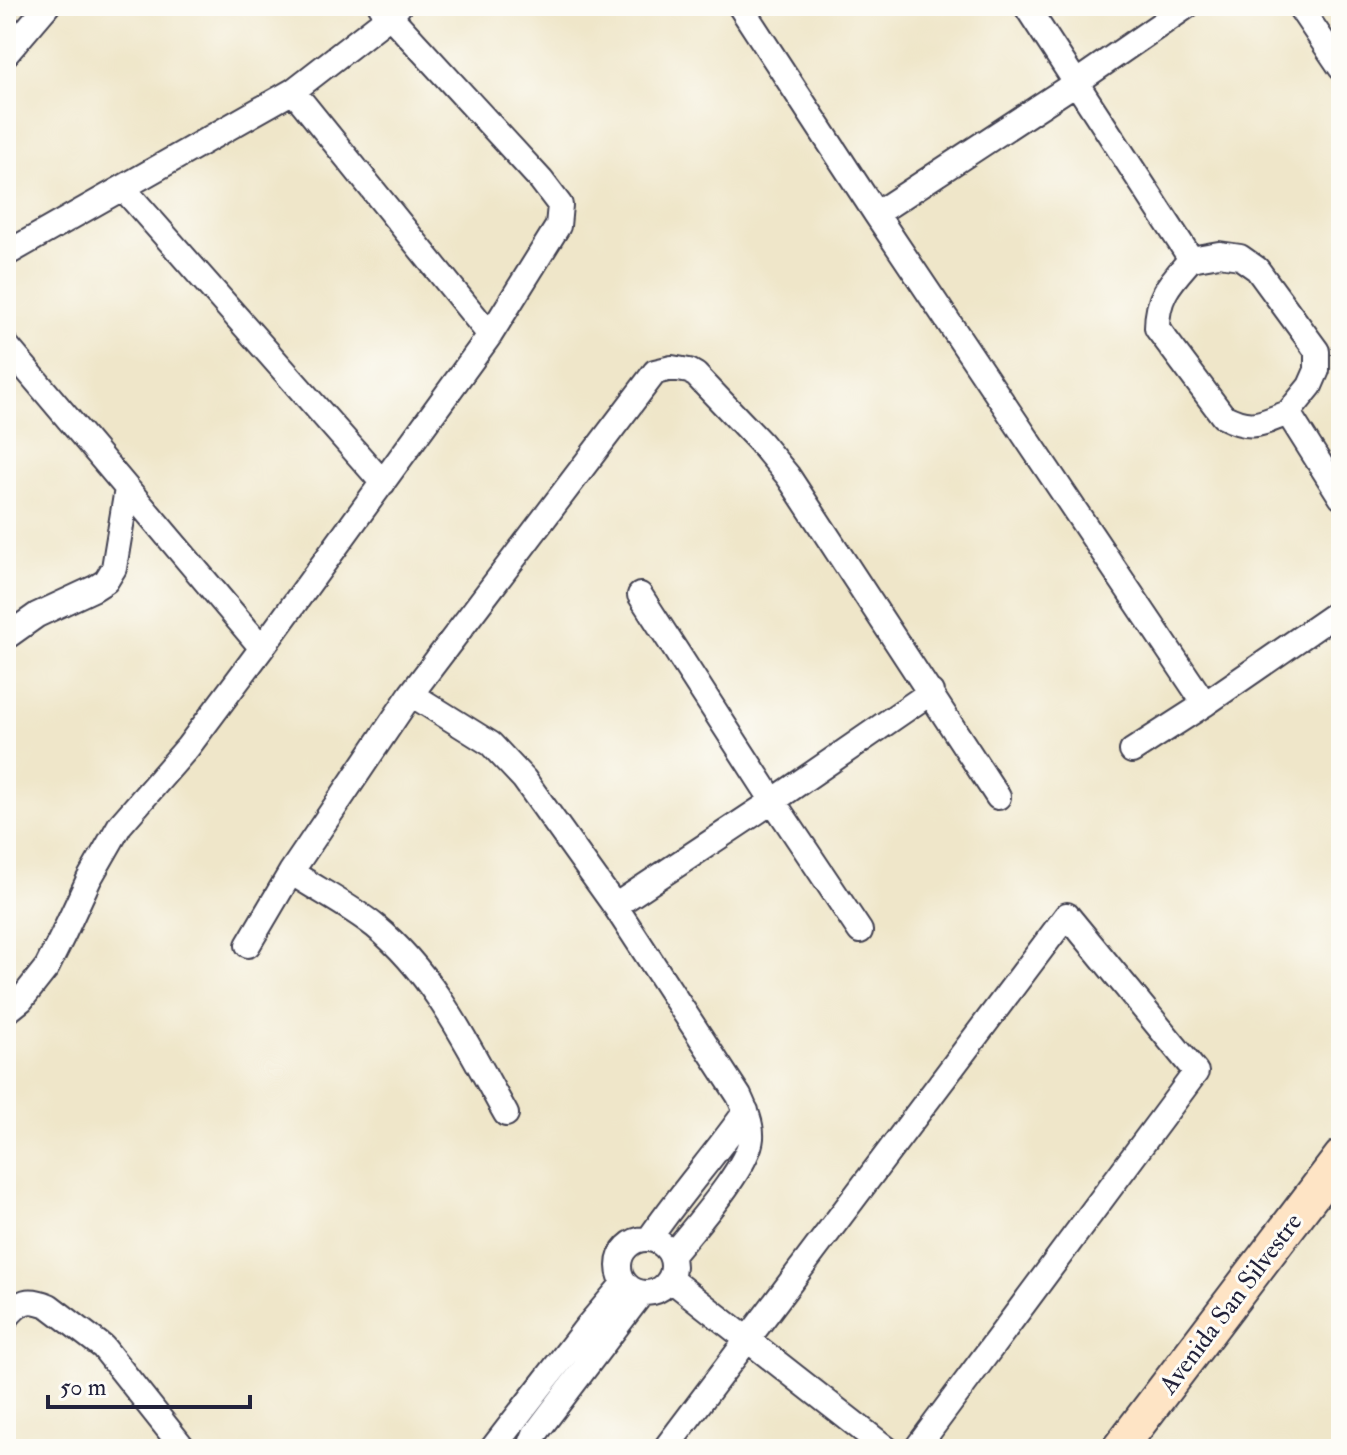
<svg xmlns="http://www.w3.org/2000/svg" width="1347" height="1455" font-family="'IM FELL Double Pica',serif">
  <style>
    .lines { fill: none; stroke-linecap: round; stroke-linejoin: round }
    .street-casing { stroke: #413f50; stroke-width: 28 }
    .secondary-casing { stroke: #413f50; stroke-width: 38 }
    .street { stroke: #fff; stroke-width: 24 }
    .secondary { stroke: #fee4c5; stroke-width: 34 }
    .labels { text-anchor: middle; stroke-width: 6; stroke-linejoin: round; paint-order: stroke }
    .street-label { font-size: 26px; fill: #22223b; stroke: #fdfcf7 }
  </style>
  <rect width="100%" height="100%" fill="#fdfcf7"/>
  <filter id="ink" filterUnits="userSpaceOnUse"><feTurbulence type="fractalNoise" baseFrequency=".0125" numOctaves="2"/><feDisplacementMap in="SourceGraphic" scale="16" xChannelSelector="R" yChannelSelector="G"/><feConvolveMatrix kernelMatrix="1 2 1 2 8 2 1 2 1" color-interpolation-filters="sRGB"/></filter>
  <filter id="wash" filterUnits="userSpaceOnUse"><feTurbulence type="fractalNoise" baseFrequency=".006" numOctaves="4" result="noise"/><feDisplacementMap in="SourceGraphic" scale="32" xChannelSelector="R" yChannelSelector="G"/><feGaussianBlur stdDeviation="1.8" result="paint"/><feColorMatrix in="noise" values="0 0 0 0 0 0 0 0 0 0 0 0 0 0 0 0 0 1.4 0 .05"/><feComposite in="paint" operator="in"/></filter>
  <g filter="url(#wash)">
    <rect width="100%" height="100%" fill="#efe6c9"/>
  </g>
  <g filter="url(#ink)">
    <g class="lines">
      <defs>
        <path id="street" d="M740,6L876,214L1205,704
          M1026,6L1191,259L1219,254L1240,257L1257,269L1317,351V370L1310,386L1288,413L1341,497
          M1299,6L1341,68
          M6,54L47,6
          M293,91L490,335
          M123,188L383,483
          M876,214L1077,82L1187,6
          M6,254L293,91L391,15L399,6
          M1191,259C1171,282 1157,295 1157,328L1223,416C1252,431 1259,424 1288,413
          M6,345L262,648
          M640,595L773,801L860,931
          M6,637L37,615L95,588L106,581L114,568L127,489
          M411,694L491,744L524,779L615,906L739,1096C745,1109 752,1124 751,1138C749,1167 691,1231 671,1256
          M1132,751L1205,704L1341,610
          M291,872C318,890 350,906 375,926C435,975 469,1048 506,1114
          M615,906L773,801L931,692
          M248,945L291,872L411,694L655,372L672,368L689,371L696,375L760,442L788,476L998,797
          M6,1012L21,1000L47,967L63,935L89,879L120,825L188,747L262,648L490,335L558,226L560,205L541,180L381,6
          M619 1266a27 27 0 1 1 54 0a27 27 0 1 1-54 0Z
          M649,1239C679,1195 715,1155 746,1111
          M670,1279L887,1449
          M6,1318C20,1301 28,1297 49,1306L103,1347L184,1449
          M492,1449L585,1329L624,1283
          M529,1449L535,1434L642,1293
          M665,1449L1067,915L1196,1072L916,1449"/>
        <path id="secondary" d="M1119,1449L1341,1157"/>
      </defs>
      <use href="#street" class="street-casing"/>
      <use href="#secondary" class="secondary-casing"/>
      <use href="#street" class="street"/>
      <use href="#secondary" class="secondary"/>
    </g>
  </g>
  <g class="labels">
    <g class="street-label">
      <text transform="translate(1230 1303) rotate(-53)" y="9">Avenida San Silvestre</text>
    </g>
  </g>
  <rect width="1347" height="1455" fill="none" stroke="#fdfcf7" stroke-width="32"/>
  <path d="M48 1395v12h202v-12" fill="none" stroke="#22223b" stroke-width="4"/>
  <text x="60" y="1395" font-size="24" fill="#22223b" stroke="#fdfcf7" stroke-width="6" paint-order="stroke">50 m</text>
</svg>
